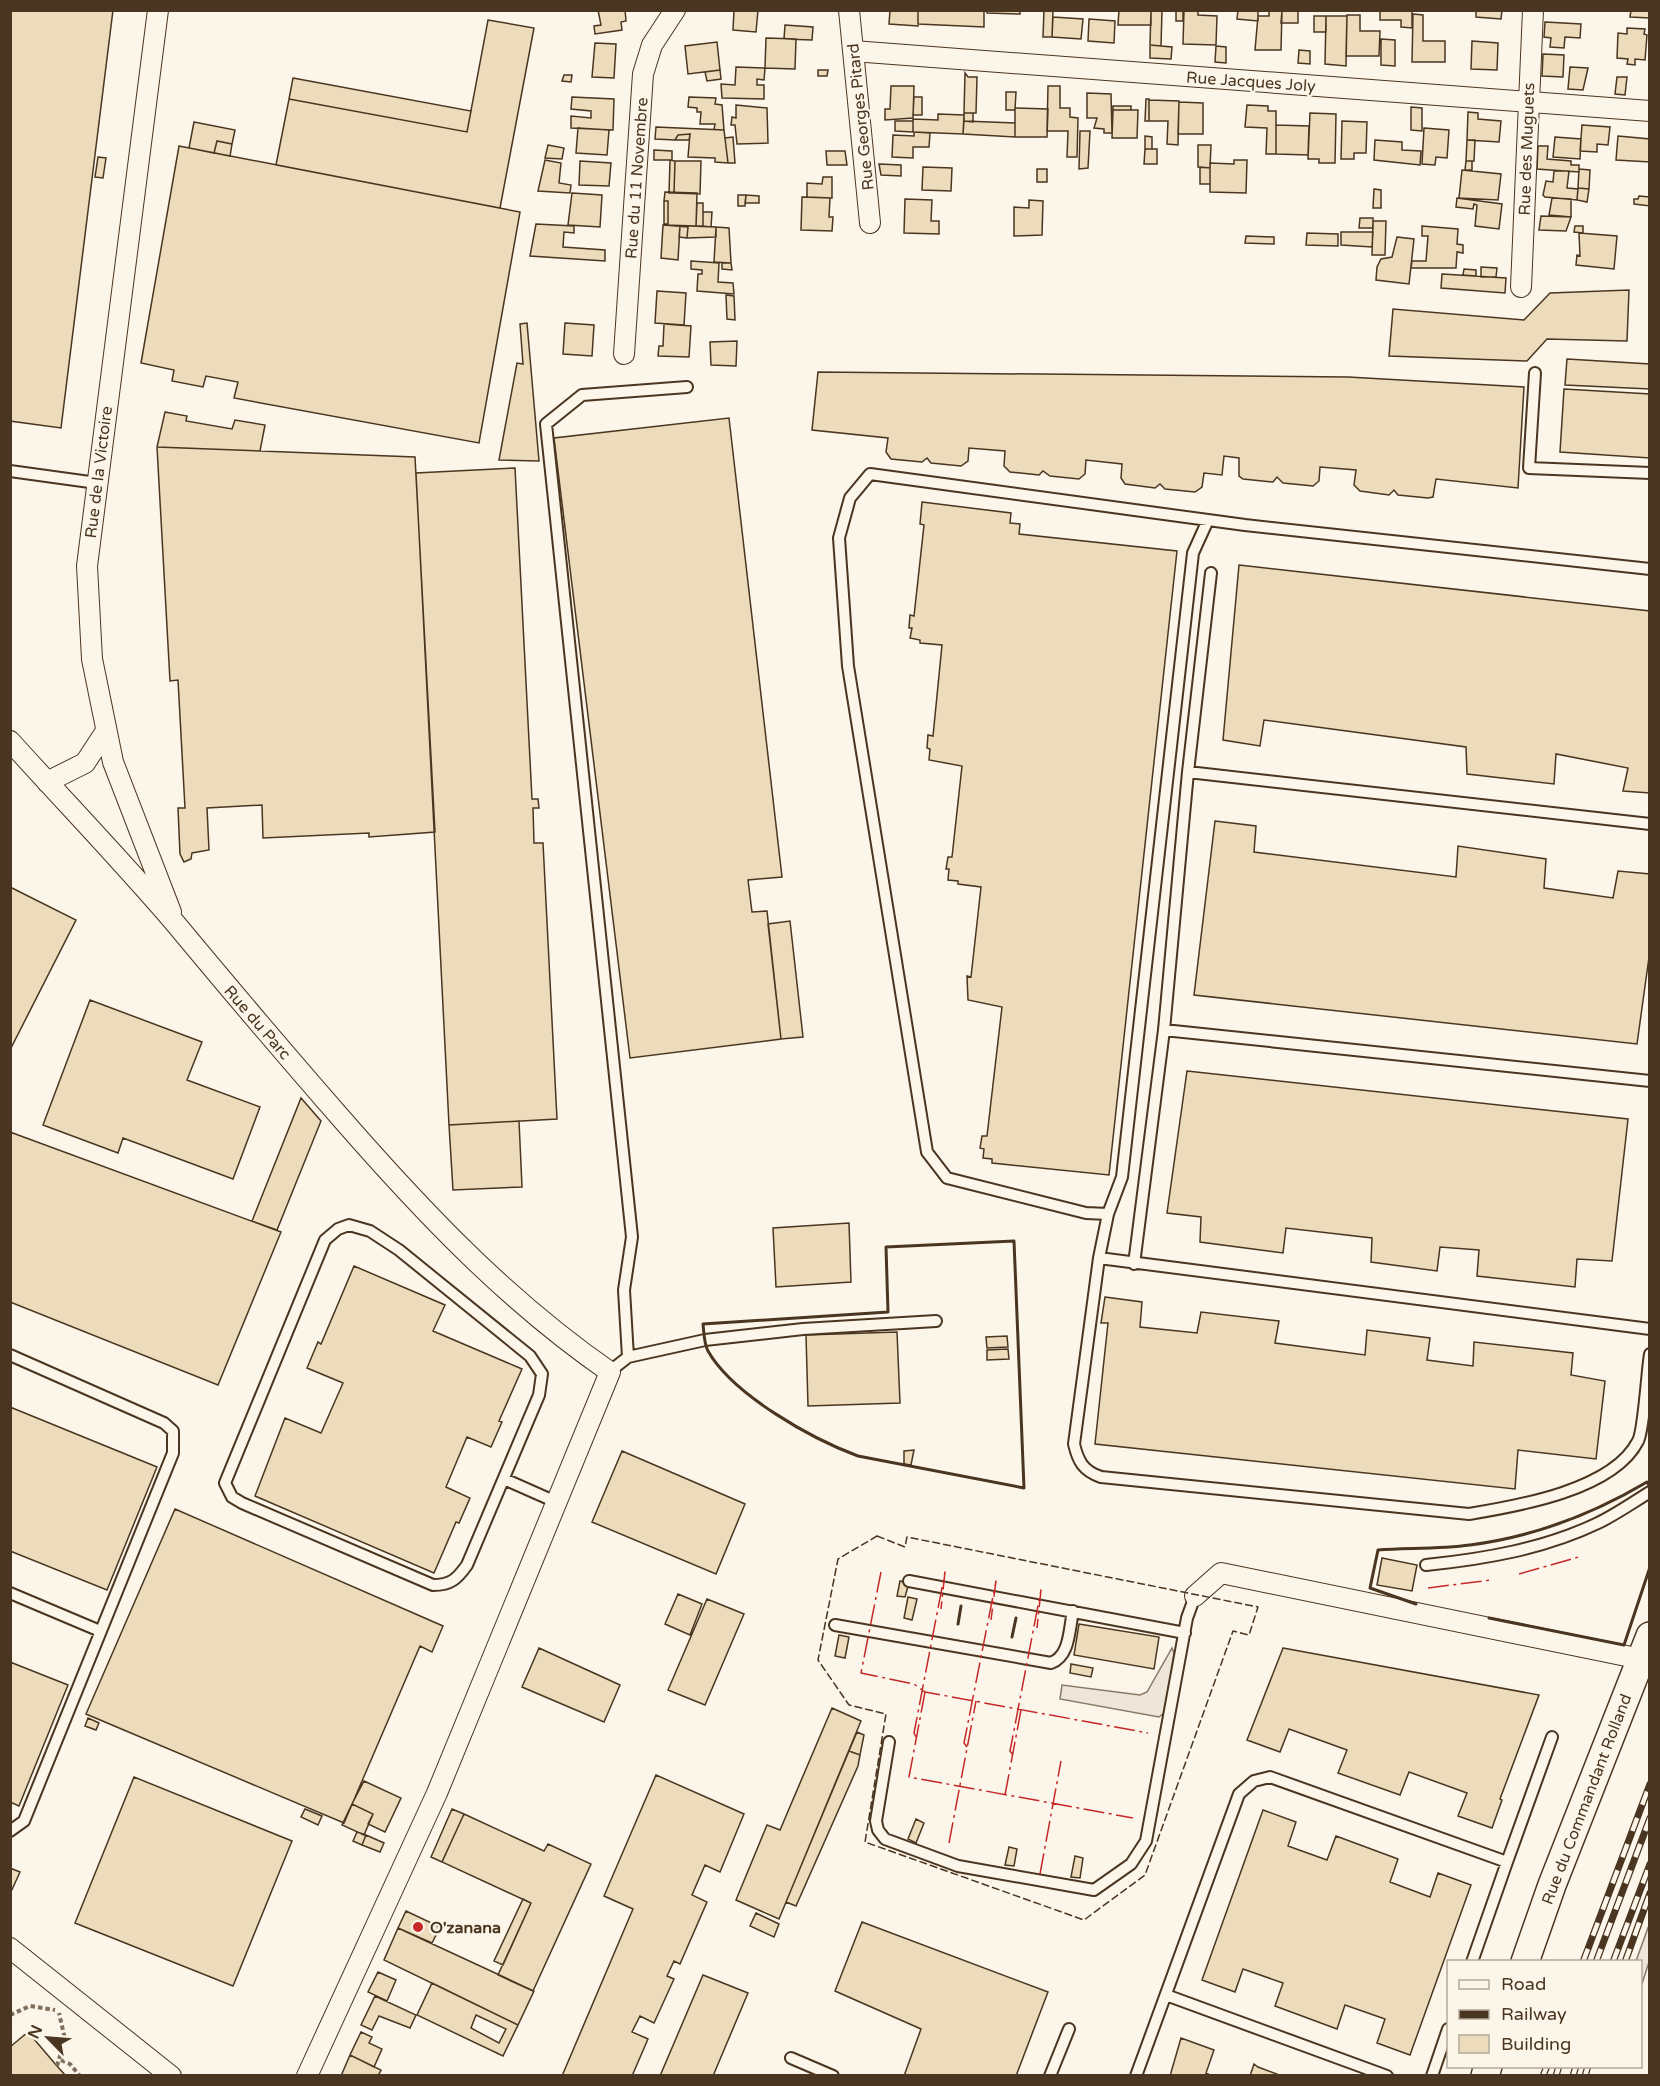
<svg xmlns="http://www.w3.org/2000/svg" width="1660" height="2086" font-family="'Varela Round',sans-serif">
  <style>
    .green { fill: #ede6d9; stroke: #887966; stroke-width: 1.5 }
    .building { fill: #ecdcbc; stroke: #4a3520; stroke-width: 1.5; fill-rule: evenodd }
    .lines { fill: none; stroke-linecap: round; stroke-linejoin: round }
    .lane-casing { stroke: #4a3520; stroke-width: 14 }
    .street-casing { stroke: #4a3520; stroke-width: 22 }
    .secondary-casing { stroke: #4a3520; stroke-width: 30 }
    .path { stroke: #7f6f5c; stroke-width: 4; stroke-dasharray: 4.5 3; stroke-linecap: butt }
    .lane { stroke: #fbf6e9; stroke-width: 10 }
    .street { stroke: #fbf6e9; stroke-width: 20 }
    .secondary { stroke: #fbf6e9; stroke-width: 27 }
    .rail-casing { stroke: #4a3520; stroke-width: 7 }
    .rail { stroke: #fbf6e9; stroke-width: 4.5; stroke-dasharray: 14; stroke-linecap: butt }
    .fence { stroke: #4a3520; stroke-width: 1.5; stroke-dasharray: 8 3; stroke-linecap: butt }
    .wall { stroke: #4a3520; stroke-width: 3 }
    .power { stroke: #c62828; stroke-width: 1.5; stroke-dasharray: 21 4.5 3 4.5; stroke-linecap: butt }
    .poi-dot { fill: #c62828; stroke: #fbf6e9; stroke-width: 2 }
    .labels { text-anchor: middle; stroke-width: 4.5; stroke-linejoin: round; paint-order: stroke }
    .street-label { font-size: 16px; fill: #4a3520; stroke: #fbf6e9 }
    .poi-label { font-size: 16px; font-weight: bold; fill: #4a3520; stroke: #fbf6e9; text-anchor: start }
  </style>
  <rect width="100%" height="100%" fill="#fbf6e9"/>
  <path class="green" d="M1172,1648L1174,1653L1166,1711L1159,1717L1060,1699L1062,1685L1140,1695L1147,1692Z
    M1649,1925V1962L1641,1987L1640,1962L1636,1961Z"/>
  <path class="building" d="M10,10H113L61,428L10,421Z
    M598,10H625L626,21L621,22L622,30L595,34L594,26L601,25Z
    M734,10H758L756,32L733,30Z
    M890,10H918V26L889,24Z
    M918,10L984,11V27L918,24Z
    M987,10H1020V14L987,13Z
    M1044,10H1053L1052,37H1043Z
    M1119,10H1151V25H1118Z
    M1151,10H1162L1161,46L1150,45Z
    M1176,10H1183V21H1176Z
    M1184,10H1198V15L1217,16L1216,45L1183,44Z
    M1238,10H1258V21L1237,19Z
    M1269,10H1282L1281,50H1255L1258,16H1269Z
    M1282,10H1298V23H1281Z
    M1380,10H1412V28L1401,27V20H1380Z
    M1476,10H1502L1501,19L1476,17Z
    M1631,10H1650V18L1630,17Z
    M1413,14L1423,15V41H1445V62H1412Z
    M1347,15H1360V31H1380L1379,56H1346Z
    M1314,16H1326V32H1314Z
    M1326,16H1347L1346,66L1325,64Z
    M1053,17L1083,19L1081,39L1052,37Z
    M1089,19L1115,21L1114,43L1088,41Z
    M488,20L534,28L500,208L276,165L289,99L467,132Z
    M1545,22L1581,24L1580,38L1565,37L1564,48L1550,47L1551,38L1544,37Z
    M785,25L813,27L812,40L784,39Z
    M1627,28L1645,29L1644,34L1647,35L1645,60L1635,59V65L1627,64L1628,59L1617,58L1618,33L1627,34Z
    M766,38L796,39L795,69L765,68Z
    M1381,39L1395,40V66L1381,65Z
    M1472,41L1498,43L1497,70L1471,69Z
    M717,42L720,70L688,74L685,46Z
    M595,43L616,44L614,78L592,77Z
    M1150,45L1172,47L1171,59L1150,58Z
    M1216,46L1226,47V63L1215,62Z
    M1299,50L1310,51V64L1298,63Z
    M1543,54L1564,55L1563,77L1542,76Z
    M736,67L765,68L764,80L757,79V85H764V99L722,98L721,84L735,85Z
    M1570,67L1588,68L1583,90L1568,89Z
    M720,70L721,79L707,81L705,72Z
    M818,70H828L827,76H818Z
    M965,73L968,77H977L976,113H964Z
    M564,75H572L571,82L562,81Z
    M1617,77H1627L1625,95L1615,94Z
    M293,78L471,111L467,132L289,99Z
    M891,86H914L913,118L885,120V109H890Z
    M1048,86H1060V108H1070V117L1078,118L1077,157H1067L1068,131H1047Z
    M1006,92H1016L1015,110H1006Z
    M1087,93L1111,94L1112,133H1104V129L1094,128L1097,118H1087Z
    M572,97L614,99L613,130L571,128V116L591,118V111L571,109Z
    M689,97L716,98L715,104L722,105L724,130H714L715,124H700L701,112H697V108L688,107Z
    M914,97H922V115H913Z
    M1146,99H1149V121H1145Z
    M1149,100L1179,101L1178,145L1167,144L1168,121H1149Z
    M1179,102L1203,103V134H1178Z
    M736,105L767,108L768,143L737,144L735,125H731L732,117L736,118Z
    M1247,105L1268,106V111H1276V154H1266L1267,128L1245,127Z
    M1113,106H1131V110H1113Z
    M1411,107L1422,108V131L1411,130Z
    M1015,108L1048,109L1047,137H1015Z
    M1113,110H1138L1137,138H1112Z
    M1468,112L1478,113V119L1501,121L1499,142L1467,140Z
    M964,113H973V122L964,121Z
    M1310,113L1336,114L1335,163H1319V159H1308Z
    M938,114L964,115L963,134L913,132V119L938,120Z
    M895,121H913V132L895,131Z
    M964,121L1015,123V137L963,134Z
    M1342,121L1367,122L1366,153H1354V159H1341Z
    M194,122L235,130L232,144L217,141L214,153L189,148Z
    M1276,125L1309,126L1308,155L1276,154Z
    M1582,125L1610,127L1608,145L1597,144V152L1580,151Z
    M656,127L724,130L728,163L715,162V158L688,157L690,134L678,135L675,140L655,139Z
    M578,128L609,130L607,155L576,153Z
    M1424,128L1449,130L1447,158L1436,157L1435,165L1422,164Z
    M1080,131H1090L1088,168L1079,169Z
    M914,132L930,133L929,147H913V158L892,157L893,135L914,136Z
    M690,134L689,140H675L678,135Z
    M1145,136L1152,137V149H1145Z
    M1618,136L1650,139V162L1616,160Z
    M733,137L735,163H728L725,138Z
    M1555,137L1581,139L1580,159L1553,157Z
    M1375,140L1402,142V150L1421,151L1420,165L1374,160Z
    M1467,140H1475L1474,161H1466Z
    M217,141L232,144L230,156L214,153Z
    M548,145L564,148L562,159L545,158Z
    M1198,145H1211L1210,168L1198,167Z
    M179,146L520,212L479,443L234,398L238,382L206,376L203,387L172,381L174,370L141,363Z
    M1538,146H1548L1547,159L1571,161V165H1579V172L1537,169Z
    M1145,149H1157V164H1144Z
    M654,150L672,151V160H654Z
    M826,151H845L847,165H827Z
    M98,157L106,158L103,178L95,177Z
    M545,160L561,163L559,183L571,185L570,193L538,191Z
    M670,160L675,161L674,193H669Z
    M1234,160H1247L1246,193L1210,192V163L1234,164Z
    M580,161L611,163L609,186L579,185Z
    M675,161H701L700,194L674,193Z
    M1466,161H1472V170H1465Z
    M879,164L901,165V176L881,175Z
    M923,167L952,168L951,191L922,190Z
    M1200,167L1210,168V184H1200Z
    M1037,169H1047V182H1037Z
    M1579,169L1590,170L1589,189L1578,188Z
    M1462,170L1501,174L1498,200L1459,198Z
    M1554,171H1569L1567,188L1578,189L1577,200L1545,197L1543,195L1546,181L1553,182Z
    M823,177H832V198L807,197V183L822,184Z
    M1578,188L1589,189L1587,202L1577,200Z
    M1374,189L1381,190V208H1373Z
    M665,192L697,193L696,226L664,225L668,224V201H664Z
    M572,193L602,195L600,227L568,225Z
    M738,195H746L745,206H738Z
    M746,195L759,196V203H745Z
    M1639,196L1650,197V206L1634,204V199H1638Z
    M802,197L830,198L829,217H833L832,231L801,230Z
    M1457,198L1502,204L1499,229L1475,226L1477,205L1474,204L1473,209L1456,207Z
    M1552,198L1571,199V217L1549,215Z
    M905,199L932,200L931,221H939V234L904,233Z
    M1029,200L1043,201L1042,235L1014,236V207L1029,208Z
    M664,201H668V224H664Z
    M697,203H703V226H696Z
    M703,212H712L711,227L703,226Z
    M1541,216L1571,217L1566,231L1539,230Z
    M1360,218H1373V228H1359Z
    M1373,221H1386L1385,255H1372Z
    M536,224L574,226V233L564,232L563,247L605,250V261L530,256Z
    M663,225L680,226L678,260L661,258Z
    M664,225L716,227V237L687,238L688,227Z
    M680,226L688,227L687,238L679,237Z
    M1422,226L1458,229L1457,244L1463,245V253L1457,252L1456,268H1411L1412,261H1426L1428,236H1422Z
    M1575,226H1583V233L1574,232Z
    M716,227L729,228L731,263L714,262Z
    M1341,232H1373L1372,247L1341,245Z
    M1307,233L1338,234V246L1306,245Z
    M1579,233L1617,236L1614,269L1576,265L1577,255L1580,256Z
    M1246,236L1274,237V244L1245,243Z
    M1397,237L1414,239L1409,284L1376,280L1377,267L1381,259L1392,257Z
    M691,261L719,263L718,282L733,283L734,294L697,291L698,274H702V270L691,269Z
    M722,263H731L732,270L722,269Z
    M1481,267L1497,268L1496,277H1481Z
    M1464,269L1476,270V276L1463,275Z
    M1442,274L1506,278L1505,293L1441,288Z
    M1629,290L1627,341L1547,339L1527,361L1389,356L1393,309L1524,320L1550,293Z
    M657,291L686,293L684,325L655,323Z
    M726,295L734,296L735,320L727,319Z
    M527,323L539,461L499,460L517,363L523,364L520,324Z
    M565,323L594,325L592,356L563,354Z
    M664,324L691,326L689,357L658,356L659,346H663Z
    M737,341L736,366L711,365L710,342Z
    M1567,359L1650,364V389L1565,385Z
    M818,372L1348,377L1524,387L1518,488L1436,479L1433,497L1428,498L1398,495L1394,490L1389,495L1360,491L1354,485L1356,470L1320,467L1319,481L1313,486L1283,483L1277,477L1273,482L1243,479L1239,476V458L1224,456L1222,475L1204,473L1202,487L1195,492L1165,489L1160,484L1155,488L1125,484L1121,478L1122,464L1086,460L1085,474L1079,479L1050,476L1043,471L1039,475L1010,472L1004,466L1005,451L969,448L968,461L961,466L931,463L927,458L922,462L891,459L886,452L888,438L812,430Z
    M1564,389L1650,394V458L1560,452Z
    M165,412L187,416L186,421L232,429L235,420L265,425L260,451L157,447Z
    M729,418L782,877L748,880L752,912L767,911L781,1039L630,1058L554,438Z
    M157,447L415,457L435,832L369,837V833L263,838L262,805L207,808L209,850L192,853L191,859L184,862L180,854L178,808H185L178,680L170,681Z
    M515,468L532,799H538L539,808H533L534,843H543L557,1119L449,1125L416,473Z
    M922,502L1011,513L1010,523L1020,524L1019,534L1177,551L1109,1175L992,1163V1159L983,1158L984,1149L980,1148L982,1136H987L1002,1007L968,1000L967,976L971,977L981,887L958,884V881L948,880L949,869H946L948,857H952L962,766L929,760L930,749L927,748L928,735L933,736L942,645L920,643V640L910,638L912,628H909L910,615L914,616L924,525L920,524Z
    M1239,565L1650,611V793L1623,791L1628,768L1556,754L1554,784L1467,774L1466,747L1264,720L1260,746L1223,740Z
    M1215,821L1256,826L1254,852L1456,877L1458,846L1546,859L1544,888L1613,898L1618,871L1650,874V950L1637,1044L1194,995Z
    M10,887L76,920L10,1050Z
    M790,921L803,1037L781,1039L768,924Z
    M90,1000L202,1042L187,1080L260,1107L233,1179L123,1138L118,1153L43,1125Z
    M1187,1071L1628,1119L1612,1261L1577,1259L1575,1287L1477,1276L1479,1250L1440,1247L1437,1271L1371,1262L1372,1238L1286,1228L1283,1253L1200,1242L1201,1217L1167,1213Z
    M301,1098L321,1121L277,1230L252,1221Z
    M519,1121L522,1187L453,1190L449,1125Z
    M10,1132L281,1232L218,1385L10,1302Z
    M849,1223L851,1282L776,1287L773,1228Z
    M354,1266L445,1305L433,1331L522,1369L499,1421L502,1422L491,1447L467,1437L446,1487L470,1498L459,1523L456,1522L434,1573L255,1496L285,1418L321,1433L343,1383L307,1368L318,1342L321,1344Z
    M1105,1297L1142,1302L1140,1327L1197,1333L1201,1312L1279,1321L1275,1343L1365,1355L1367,1330L1430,1338L1427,1360L1473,1366L1474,1342L1573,1353L1571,1375L1605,1381L1596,1459L1518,1450L1515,1489L1095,1444L1108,1323H1101Z
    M897,1332L900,1403L808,1406L806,1335Z
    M1007,1336L1008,1347L987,1348L986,1337Z
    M1008,1349L1009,1359L987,1360V1350Z
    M10,1407L157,1467L107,1590L10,1551Z
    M914,1450L911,1465L904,1464V1451Z
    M622,1451L745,1504L716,1574L592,1522Z
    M175,1509L443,1626L432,1652L420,1646L344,1823L86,1714Z
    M1382,1558L1417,1565L1412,1591L1377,1585Z
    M900,1581L909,1583L905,1597L897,1596Z
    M678,1594L702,1604L690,1635L665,1624Z
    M908,1597L917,1599L912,1620L904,1618Z
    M707,1599L744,1614L705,1705L668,1690Z
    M1079,1624L1159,1637L1154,1669L1074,1655Z
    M839,1635L849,1637L845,1658L835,1656Z
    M539,1648L620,1685L604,1722L522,1687Z
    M1283,1648L1539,1695L1500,1799L1502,1800L1492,1828L1458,1816L1467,1793L1409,1772L1400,1795L1338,1773L1347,1750L1289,1729L1280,1752L1247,1740Z
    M10,1662L68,1685L19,1806L10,1802Z
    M1071,1664L1093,1668L1091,1677L1070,1673Z
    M832,1708L861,1721L779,1919L736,1900L767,1825L780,1830Z
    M88,1718L99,1723L96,1730L85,1726Z
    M857,1732L864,1735L860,1755L849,1751Z
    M849,1751L860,1755L858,1766L796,1906L786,1902Z
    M656,1775L744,1814L720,1872L705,1865L692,1895L707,1902L680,1964L674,1961L667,1976L674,1979L654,2023L640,2016L632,2032L648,2039L632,2076H562L633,1909L604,1896Z
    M134,1777L292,1841L233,1986L75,1923Z
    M364,1781L401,1798L385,1832L368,1824L373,1814L352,1804Z
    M352,1804L373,1814L364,1835L342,1825Z
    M305,1809L322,1816L318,1825L301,1817Z
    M452,1809L464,1814L442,1862L431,1857Z
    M1263,1810L1296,1822L1288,1846L1327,1860L1336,1836L1398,1859L1390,1882L1430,1897L1438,1873L1471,1885L1410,2055L1377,2043L1385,2019L1345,2005L1337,2029L1275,2006L1283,1983L1243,1969L1235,1992L1202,1980Z
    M464,1814L544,1851L548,1844L591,1864L533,1991L498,1975L531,1903L442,1862Z
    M916,1819L924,1823L916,1843L908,1839Z
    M357,1832L366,1835L362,1845L353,1841Z
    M366,1835L384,1843L380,1852L362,1845Z
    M1009,1847L1017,1849L1014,1866L1005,1865Z
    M1075,1856L1083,1858L1080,1878L1071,1877Z
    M10,1868L20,1872L10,1894Z
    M523,1899L531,1903L503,1965L494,1961Z
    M406,1911L440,1927L432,1943L398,1928Z
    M756,1913L779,1924L774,1937L750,1926Z
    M862,1922L1048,1992L1016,2076H904L921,2029L835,1991Z
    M398,1928L534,1991L518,2025L384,1960Z
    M378,1972L396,1980L387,2001L368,1992Z
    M703,1975L748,1993L713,2076H660Z
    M432,1983L518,2025L503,2056L417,2015ZM476,2015L506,2029L499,2043L471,2028Z
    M375,1996L416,2015L410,2028L379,2016L372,2030L361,2025Z
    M28,2032L57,2066L66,2076H10V2047Z
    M361,2032L372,2037L369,2043L382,2049L374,2067L350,2055Z
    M1181,2038L1214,2050L1206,2073L1212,2076H1170Z
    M350,2055L381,2070L378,2076H341Z
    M1254,2064L1258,2067L1282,2076H1250Z"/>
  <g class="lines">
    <defs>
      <path id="lane" d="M1535,373L1529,468L1650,473
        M10,471L97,483
        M1208,520L1193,553L1122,1177L1108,1214L1086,1213L947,1178L927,1152L848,666L839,538L850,498L870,474L1208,520L1245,525L1650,569
        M1188,772L1211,573
        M1164,1030L1188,772L1650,824
        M1108,1214L1099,1258L1074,1444C1078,1461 1083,1471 1101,1477L1469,1514C1518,1506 1613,1490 1638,1441C1644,1430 1647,1371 1650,1354
        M349,1225L370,1231L399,1250L530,1356L542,1374L539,1395L467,1565C457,1579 451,1585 433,1585L242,1503L232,1497L225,1483L325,1240L338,1229Z
        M1099,1258L1650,1329
        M1134,1264L1164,1030L1650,1081
        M10,1355L164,1423L173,1431V1453L24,1821L10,1831
        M628,1357L705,1340L803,1329L936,1321
        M609,1372L628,1357L624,1290L632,1237L546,424L582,395L687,387
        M504,1479L556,1502
        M1426,1565C1484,1559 1544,1549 1598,1523C1615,1515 1632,1503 1650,1492
        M909,1581L1185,1633
        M10,1593L100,1631
        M835,1625L1051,1663C1070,1656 1069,1630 1073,1611
        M889,1742L876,1821L878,1830L885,1839L958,1866L1094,1890L1131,1864L1146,1841L1187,1618L1195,1596
        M1472,1962L1507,1862
        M1166,1995L1387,2076
        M791,2058L833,2076
        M1050,2076L1069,2029
        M1136,2076L1239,1794L1254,1781L1270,1777L1507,1862L1552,1737
        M1432,2076L1448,2029"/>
      <path id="street" d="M158,10L87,566L92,659L113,762L171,912
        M849,10L870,223
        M853,51L1650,111
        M1521,287L1533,10
        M624,354L643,74L652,45L675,10
        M10,741C65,802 122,861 175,923C229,988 284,1053 340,1117C422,1211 507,1301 610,1372L437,1793L307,2076
        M47,782L85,763L106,731
        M1195,1596L1221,1573L1641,1659
        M10,1948L171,2076"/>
      <path id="secondary" d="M1525,1962L1552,1885L1650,1636
        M1485,2076L1488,2066"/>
    </defs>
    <use href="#lane" class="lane-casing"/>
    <use href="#street" class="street-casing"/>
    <use href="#secondary" class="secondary-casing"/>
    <path class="path" d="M10,2015L30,2006L55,2010
      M61,2060L70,2064L80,2076
      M57,2066L65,2039L59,2013"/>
    <use href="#lane" class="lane"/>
    <use href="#street" class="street"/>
    <use href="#secondary" class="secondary"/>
    <defs>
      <path id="rail" d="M1583,1962L1650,1784
        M1596,1962L1650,1818
        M1613,1962L1650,1864
        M1625,1962L1650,1893
        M1543,2076L1547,2066
        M1556,2076L1559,2066
        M1573,2076L1576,2066
        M1585,2076L1588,2066"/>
    </defs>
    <use href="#rail" class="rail-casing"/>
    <use href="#rail" class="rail"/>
    <path class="fence" d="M877,1536L905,1547L907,1537L1258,1607L1249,1635L1233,1631L1145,1875L1084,1920L865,1842L886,1714L849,1705L818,1660L838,1559Z"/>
    <path class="wall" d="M1014,1241L1024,1488L858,1456C812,1439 733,1395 708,1351C704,1344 704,1333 703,1324L888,1312L886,1247Z
      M1416,1604L1370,1588L1378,1550C1408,1548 1440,1549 1470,1545C1532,1537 1593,1514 1647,1482L1650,1487
      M1489,1618L1624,1645L1650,1567
      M958,1624L961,1606
      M1012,1637L1016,1618"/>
    <path class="power" d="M881,1572L861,1673L914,1684L925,1692L1148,1733
      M1519,1574L1582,1556
      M1428,1588L1491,1580
      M925,1692L909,1777L1133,1818
      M916,1737L914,1733L945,1572L941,1609
      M967,1747L964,1743L996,1581L991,1620
      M1013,1755L1010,1751L1041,1590L1037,1628
      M1005,1795L1021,1710
      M949,1843L976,1701
      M1040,1874L1061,1761"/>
  </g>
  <circle class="poi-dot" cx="418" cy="1927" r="6"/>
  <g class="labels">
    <g class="street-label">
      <text transform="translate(1251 81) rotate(4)" y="6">Rue Jacques Joly</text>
      <text transform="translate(860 117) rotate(-96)" y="6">Rue Georges Pitard</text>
      <text transform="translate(1526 149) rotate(-88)" y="6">Rue des Muguets</text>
      <text transform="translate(636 178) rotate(-86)" y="6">Rue du 11 Novembre</text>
      <text transform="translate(98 472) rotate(-83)" y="6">Rue de la Victoire</text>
      <text transform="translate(258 1022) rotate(49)" y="6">Rue du Parc</text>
      <text transform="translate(1586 1799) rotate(-69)" y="6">Rue du Commandant Rolland</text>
    </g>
    <g class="poi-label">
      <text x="430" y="1933">O'zanana</text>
    </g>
  </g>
  <rect width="1660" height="2086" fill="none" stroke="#4a3520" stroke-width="24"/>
  <rect x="1447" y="1960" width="195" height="108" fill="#fbf6e9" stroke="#b4a999" stroke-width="1.5"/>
  <rect x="1459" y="1980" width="30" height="9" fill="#fbf6e9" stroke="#b4a999" stroke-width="1.5"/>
  <text x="1501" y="1990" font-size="18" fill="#4a3520">Road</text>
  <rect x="1459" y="2010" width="30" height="9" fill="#4a3520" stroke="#b4a999" stroke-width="1.5"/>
  <text x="1501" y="2020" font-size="18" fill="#4a3520">Railway</text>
  <rect x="1459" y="2035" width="30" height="18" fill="#ecdcbc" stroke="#b4a999" stroke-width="1.5"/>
  <text x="1501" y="2050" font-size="18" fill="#4a3520">Building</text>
  <g transform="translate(48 2038) rotate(295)" stroke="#fbf6e9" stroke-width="4.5" paint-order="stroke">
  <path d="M0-4.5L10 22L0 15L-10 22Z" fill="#4a3520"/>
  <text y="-9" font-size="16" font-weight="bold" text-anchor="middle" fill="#4a3520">N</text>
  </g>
</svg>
